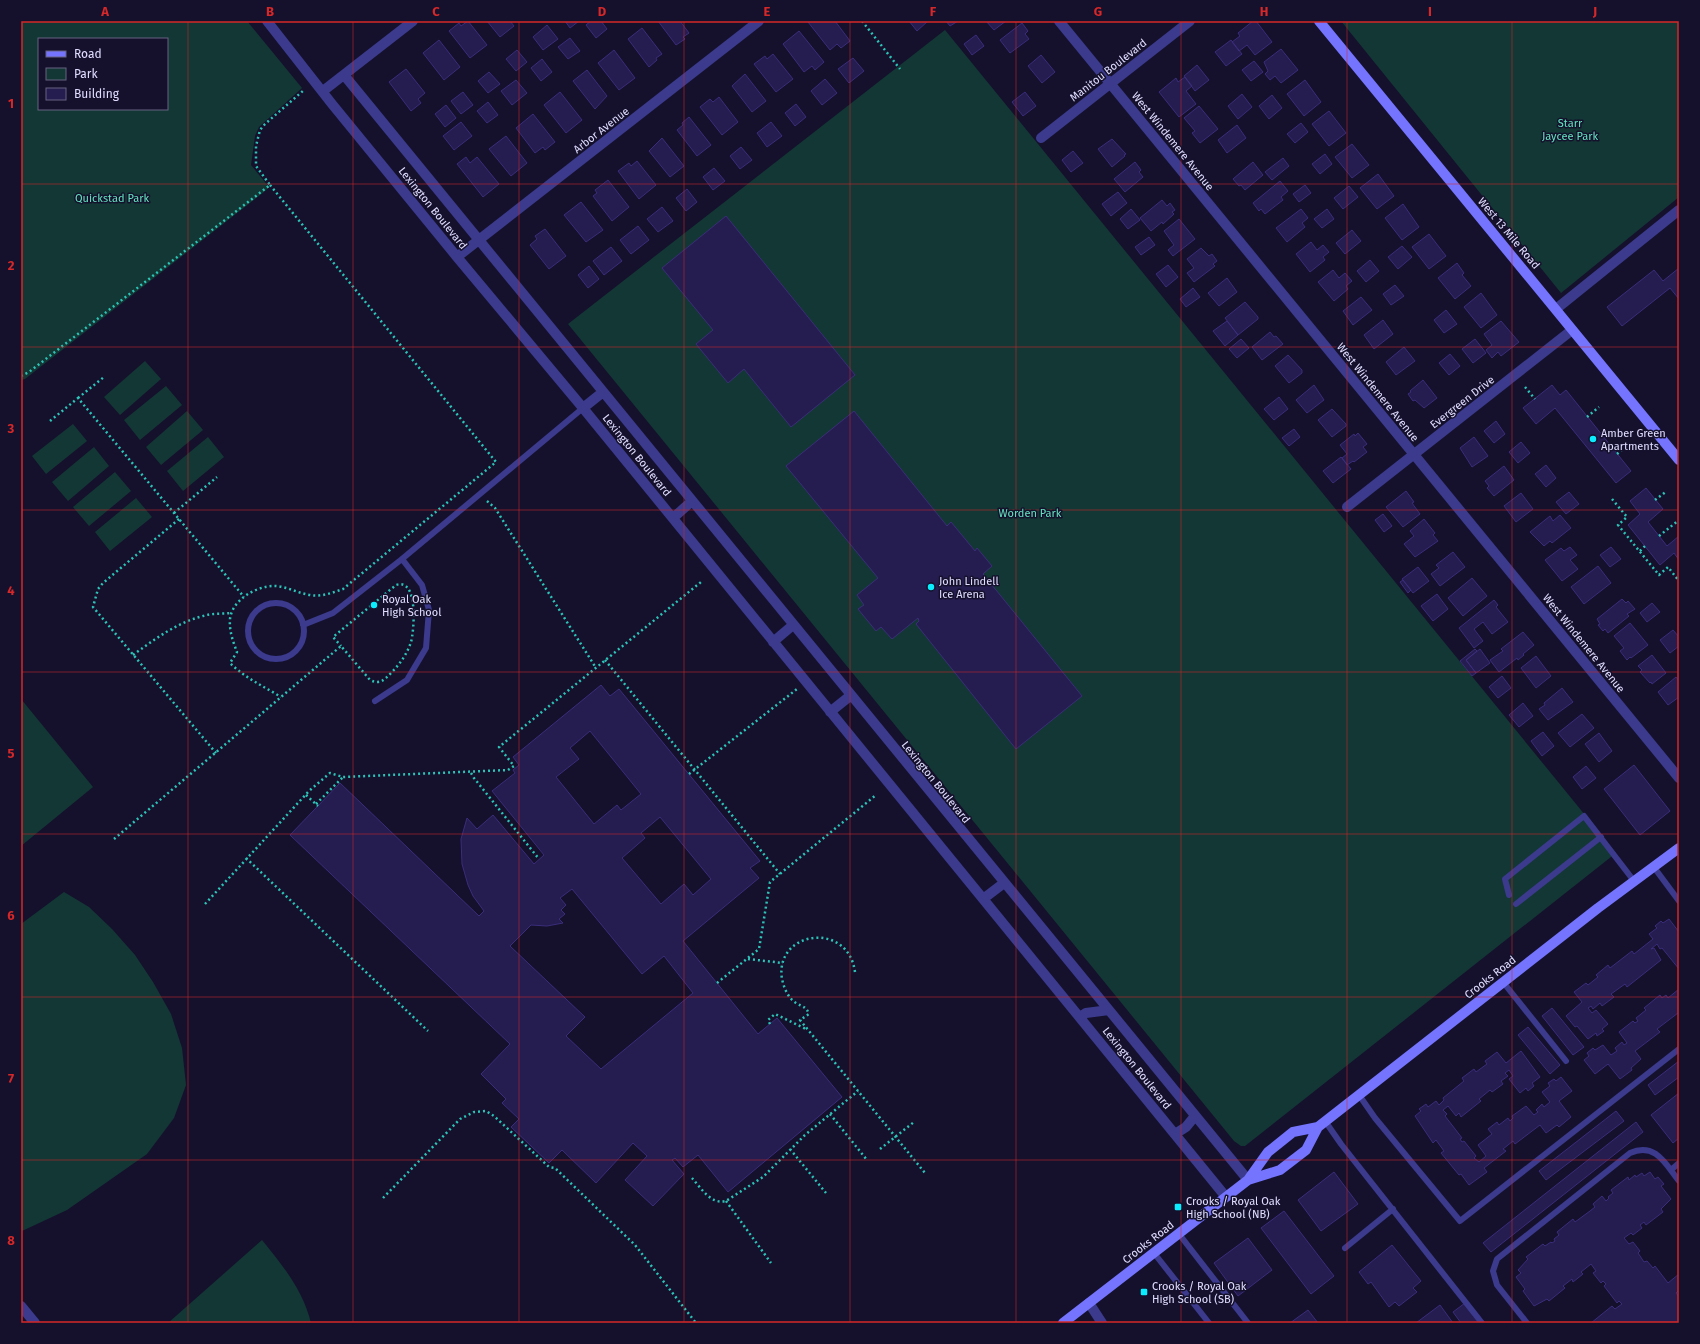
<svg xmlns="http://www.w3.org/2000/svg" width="1700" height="1344" font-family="'Fira Sans',sans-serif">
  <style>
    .green { fill: #133735; fill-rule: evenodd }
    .building { fill: #251c4f; stroke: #3b2d7b; fill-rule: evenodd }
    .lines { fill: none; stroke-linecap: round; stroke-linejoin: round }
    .path { stroke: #2dc3b6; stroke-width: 2.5; stroke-dasharray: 2 3; stroke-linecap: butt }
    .service { stroke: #3b3a8d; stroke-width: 6 }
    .minor { stroke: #3b3a8d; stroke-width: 10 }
    .tertiary { stroke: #3b3a8d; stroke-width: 10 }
    .secondary { stroke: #7474ff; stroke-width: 10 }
    .grid { fill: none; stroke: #d62828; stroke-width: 1; stroke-opacity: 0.55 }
    .poi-dot { fill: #09edff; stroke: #15112d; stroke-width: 1.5 }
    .labels { text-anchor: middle; stroke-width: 3; stroke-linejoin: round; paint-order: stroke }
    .street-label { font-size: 11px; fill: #e0ddff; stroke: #15112d }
    .park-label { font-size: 11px; fill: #63e5c1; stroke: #15112d }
    .poi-label { font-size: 11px; fill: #e0ddff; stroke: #15112d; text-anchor: start }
    .neatline { fill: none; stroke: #d62828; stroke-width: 1.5 }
    .grid-label { font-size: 13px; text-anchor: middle; font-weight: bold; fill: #d62828 }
  </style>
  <rect width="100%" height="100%" fill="#15112d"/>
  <path class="green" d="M21,21H247L302,88L259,127L255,136L251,165L269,187L264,192L25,379L21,380ZM39,39H167V109H39Z
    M1341,21H1679V197L1561,293Z
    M945,30L1616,853L1245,1146H1241L1234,1141L568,324Z
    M145,361L161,379L120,415L104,397Z
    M166,386L182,405L140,440L124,420Z
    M187,411L203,430L161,465L146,447Z
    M73,424L87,441L46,474L32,456Z
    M208,437L224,457L183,491L167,471Z
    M94,447L109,466L68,501L52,482Z
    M115,472L131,491L89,526L73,507Z
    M136,498L152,517L110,551L95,532Z
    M21,699L93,787L21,846Z
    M64,892L89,907L112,929L135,955L153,982L171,1014L182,1048L186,1085L174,1118L147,1154L67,1210L22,1231L21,924Z
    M262,1240C283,1266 303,1290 311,1323H168Z"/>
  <path class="building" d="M468,21L487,45L470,58L449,31L459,23L461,26Z
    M487,21H510L514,26L500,37Z
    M565,21H579L570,28Z
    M591,21H601L607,29L596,38L586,25Z
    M658,21H680L689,33L683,37L685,39L676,45Z
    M810,21H835L850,41L841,48L837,44L830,50L808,22Z
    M909,21H928L917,31Z
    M946,21H958L950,26Z
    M986,21H1006L994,30Z
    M1253,21H1256L1272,42L1255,55L1247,45L1239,51L1232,42L1240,36L1238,33Z
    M1022,23L1028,31L1025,34L1029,39L1010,53L1000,40Z
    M547,25L558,39L543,50L533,37Z
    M642,28L662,54L656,58L657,60L649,67L628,39Z
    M799,31L824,62L815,70L812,66L804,72L783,44Z
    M976,35L984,46L972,55L964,44Z
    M570,38L580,51L568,59L558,47Z
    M439,40L460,67L444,80L423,53Z
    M1231,40L1242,54L1226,66L1215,52Z
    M1281,49L1298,70L1281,83L1275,76L1270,80L1265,74L1268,71L1264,62Z
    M517,50L527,62L516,71L506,59Z
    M614,50L635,78L619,90L598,63Z
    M773,54L793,79L776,92L754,64L765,56L767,59Z
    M1041,55L1055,72L1042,83L1028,66Z
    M853,58L864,71L849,83L838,69Z
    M542,59L552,72L541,81L531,68Z
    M1254,61L1263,72L1251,81L1242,70Z
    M1197,65L1209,80L1195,91L1184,76Z
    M406,69L425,93L418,99L421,103L411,111L389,82Z
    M587,70L607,96L595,109L573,81Z
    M489,72L500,84L488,93L478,81Z
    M745,74L766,101L752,112L732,86Z
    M1185,77L1192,86L1186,91L1196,104L1179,117L1159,92L1176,78L1178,82Z
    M825,79L837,93L822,105L811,91Z
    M516,80L527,93L512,105L501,91Z
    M1305,80L1321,102L1304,116L1287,94Z
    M463,92L473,105L461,114L451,101Z
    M560,92L582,120L566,133L544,105Z
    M1025,92L1036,106L1023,116L1012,102Z
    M1242,94L1252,107L1238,119L1228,106Z
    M1272,95L1282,108L1269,119L1259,106Z
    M719,97L738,122L722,135L700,107L710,99L713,102Z
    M488,102L498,115L487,123L477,111Z
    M796,104L806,117L795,126L785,113Z
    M446,105L456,118L445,127L435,114Z
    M1199,106L1218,129L1200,143L1192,133L1195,131L1184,118Z
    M1329,111L1346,133L1329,146L1312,124Z
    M533,114L555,142L545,150L543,147L535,153L516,128Z
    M689,117L711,145L697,156L677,130L683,125L682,123Z
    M461,122L472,136L454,150L443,136Z
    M771,122L782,136L767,147L757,133Z
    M1301,123L1308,132L1295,143L1287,134Z
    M1237,125L1246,138L1227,153L1218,140Z
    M506,136L527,163L511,176L489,149Z
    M662,138L684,166L670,177L649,151Z
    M1112,139L1126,154L1124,155L1125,156L1112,167L1098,149Z
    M1352,144L1369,165L1352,178L1335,157Z
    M741,147L752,160L740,169L730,156Z
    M1073,151L1083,163L1071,172L1062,160Z
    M1325,154L1332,164L1320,174L1312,164Z
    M466,157L470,163L477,157L499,184L483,197L457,164Z
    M1283,158L1289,166L1272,180L1265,172Z
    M637,161L656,185L639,199L618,171L629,163L631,166Z
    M1135,162L1141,170L1139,172L1143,177L1125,192L1114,179Z
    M1253,162L1263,175L1245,190L1241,185L1239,186L1233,179Z
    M714,168L725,181L713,190L703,177Z
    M1378,174L1394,196L1377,209L1360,188Z
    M608,180L629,207L612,221L593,196L597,193L595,190Z
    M1280,181L1288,191L1281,197L1283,200L1265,214L1261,209L1259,211L1253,203Z
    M1305,185L1311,193L1299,202L1293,194Z
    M1349,186L1358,197L1343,209L1334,198Z
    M687,189L697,202L686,211L676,198Z
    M1118,192L1127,203L1111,216L1102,204Z
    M1162,200L1167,206L1170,203L1175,210L1172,212L1174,214L1163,224L1162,222L1151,231L1140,218Z
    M581,202L603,230L586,242L564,215Z
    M1403,204L1419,227L1402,240L1385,218Z
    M662,207L673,221L658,232L647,219Z
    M1131,209L1140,220L1128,229L1120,219Z
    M1301,209L1308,218L1302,223L1305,227L1287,242L1276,228Z
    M1327,209L1334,219L1322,228L1314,219Z
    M726,216L855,375L791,427L744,369L728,383L696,344L713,330L662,268Z
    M1179,219L1195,239L1173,256L1168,250L1174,245L1164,231Z
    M638,226L649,240L631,254L620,240Z
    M545,229L566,256L549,269L530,245L537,239L535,236Z
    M1352,230L1361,241L1345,254L1336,243Z
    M1429,234L1446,256L1429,269L1412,247Z
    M1149,237L1155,245L1141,255L1135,247Z
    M1311,242L1317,250L1323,245L1329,252L1323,257L1325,260L1310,272L1296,254Z
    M1402,246L1412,257L1398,269L1388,257Z
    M611,247L622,261L604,275L593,261Z
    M1201,248L1209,256L1212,254L1217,261L1213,264L1215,266L1194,282L1187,273L1194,268L1187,259Z
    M1370,260L1379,271L1366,282L1357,271Z
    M1457,263L1464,273L1462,275L1471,286L1455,299L1438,278Z
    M1168,265L1178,277L1166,287L1156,274Z
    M589,266L599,279L588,288L578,275Z
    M1679,268V299L1670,288L1622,326L1607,307L1654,270L1663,281Z
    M1333,270L1339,278L1345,273L1352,281L1346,286L1348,289L1334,301L1318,282Z
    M1227,278L1237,292L1219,306L1208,293Z
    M1395,285L1404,296L1391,305L1383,294Z
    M1193,288L1200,297L1186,307L1180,299Z
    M1481,293L1497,315L1481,328L1464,307Z
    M1361,297L1372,310L1353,325L1343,311Z
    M1245,302L1258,317V319L1238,335L1225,318Z
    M1446,310L1457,324L1444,333L1434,320Z
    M1383,320L1393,334L1374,349L1364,335Z
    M1227,321L1238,335L1225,346L1213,331Z
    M1501,321L1519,342L1501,356L1498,352L1492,358L1486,350L1492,345L1484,334Z
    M1270,332L1274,337L1276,336L1283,344L1262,360L1252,347Z
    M1241,339L1249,348L1237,358L1229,349Z
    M1475,339L1486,353L1473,363L1462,349Z
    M1404,347L1415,361L1396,375L1386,362Z
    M1450,354L1460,366L1449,375L1439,363Z
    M1288,355L1302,370V373L1289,383L1275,366Z
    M1423,380L1437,398L1424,408L1415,400L1413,401L1408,394L1411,392L1410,391Z
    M1314,385L1324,400L1307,413L1296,400Z
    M1552,385L1560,395L1566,390L1631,471L1616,483L1555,408L1536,424L1523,408Z
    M1279,397L1288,409L1274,420L1264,409Z
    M1332,409L1346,424V426L1332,437L1318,420Z
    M854,411L947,526L951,522L975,551L977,548L992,566L983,574L1082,696L1016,749L916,624L919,621L918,618L892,639L881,627L876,631L858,609L864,605L857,595L878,578L786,466Z
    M1496,421L1505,434L1494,443L1484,431Z
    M1294,429L1300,437L1289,446L1282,438Z
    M1358,433L1367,444L1363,447L1367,452L1354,462L1353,461L1347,465L1342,458L1347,454L1340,445L1354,434L1355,436Z
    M1474,437L1488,456L1472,467L1460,448Z
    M1521,442L1530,453L1518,463L1509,452Z
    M1341,457L1351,469L1333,483L1323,471Z
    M1546,465L1556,478L1546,487L1535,474Z
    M1504,466L1514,480L1494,496L1487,488L1489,486L1485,481Z
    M1646,488L1663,509L1648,522L1667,546L1679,536V560L1674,553L1660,565L1628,525L1640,514L1630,501Z
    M1406,491L1414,502L1412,503L1420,514L1403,527L1386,507Z
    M1569,492L1579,504L1566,514L1556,502Z
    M1521,493L1533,509L1516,522L1504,506Z
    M1383,514L1392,526L1384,532L1375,520Z
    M1560,515L1571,528L1552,543L1550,541L1544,546L1530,532L1550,516L1553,521Z
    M1424,519L1435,533L1433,535L1438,541L1415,557L1404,544L1414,536L1410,531Z
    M1570,547L1577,555L1570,560L1578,569L1562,581L1545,560L1561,548L1564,551Z
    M1611,547L1621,559L1610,567L1600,555Z
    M1453,552L1465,567L1440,586L1431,574L1439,568L1436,565Z
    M1598,566L1611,583L1584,604L1571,587Z
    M1418,567L1429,581L1413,593L1402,579Z
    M1472,578L1487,596L1463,616L1448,598Z
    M1403,580L1411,590L1408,593L1400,582Z
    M1437,594L1448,609L1433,621L1421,606Z
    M1622,599L1626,603L1628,601L1635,609L1627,614L1629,616L1608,633L1605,629L1603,631L1598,625L1600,624L1597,619Z
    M1494,600L1498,605L1496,607L1508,622L1492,634L1483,622L1474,629L1483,641L1474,648L1459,628Z
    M1652,603L1660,612L1647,622L1640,613Z
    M1630,623L1648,645L1631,658L1630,657L1627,660L1620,651L1624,648L1614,636Z
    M1673,630L1679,637V646L1670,653L1660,640Z
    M1523,632L1534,645L1523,654L1524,655L1518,660L1517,658L1499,672L1490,660L1503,651L1501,649Z
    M1475,649L1477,651L1466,660L1476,673L1472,676L1460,661Z
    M1480,649L1490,663L1476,673L1466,660Z
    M1652,655L1666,673L1652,684L1651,682L1650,683L1640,672L1642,670L1638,666Z
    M1536,656L1551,676L1536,688L1521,668Z
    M1502,676L1511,688L1498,698L1489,687Z
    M1676,677L1679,681V697L1668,705L1658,692Z
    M601,685L610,696L619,689L760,861L750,868L759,878L683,941L758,1034L777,1018L842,1097L728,1192L698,1155L683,1167L675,1158L672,1160L684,1174L653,1206L625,1180L647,1156L633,1143L596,1183L562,1150L549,1163L511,1127L519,1119L502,1103L506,1099L481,1074L510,1044L290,835L340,783L479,916L484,911L473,896L468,885L462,864L461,839L467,818L477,829L493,815L534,864L544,855L492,791L515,773L513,770L519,765L513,757ZM590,731L641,794L621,810L617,805L594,824L556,777L579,759L570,748ZM660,817L711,879L693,895L684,884L661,904L622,858L645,838L641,833ZM572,889L642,974L664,956L693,993L601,1069L566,1036L585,1017L510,946L531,925L547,926L563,923L559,919L565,914L561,910L566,905L560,898Z
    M1562,688L1573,702L1548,720L1539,709L1545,705L1544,703Z
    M1523,703L1533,716L1519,727L1509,715Z
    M1582,714L1594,728L1570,747L1558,733Z
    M1543,732L1554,746L1542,756L1531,741Z
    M1599,733L1612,751L1599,762L1585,744Z
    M1634,765L1670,811L1640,835L1604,789Z
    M1586,766L1596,778L1582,789L1573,777Z
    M1669,919L1679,932V969L1662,948L1660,949L1657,944L1651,949L1654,948L1661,960L1627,987L1625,984L1611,994L1614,997L1602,1006L1600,1003L1593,1009L1591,1006L1588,1008L1592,1013L1596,1010L1608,1024L1602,1029L1604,1031L1597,1036L1596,1033L1588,1039L1577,1026L1575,1027L1566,1016L1582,1002L1574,992L1586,983L1588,985L1598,977L1596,975L1608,965L1610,968L1632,951L1634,954L1653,939L1649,934L1657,928L1655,926L1661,921L1663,923Z
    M1679,989V1014L1678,1013L1657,1029L1660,1032L1635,1051L1641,1059L1631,1068L1632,1070L1620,1079L1608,1064L1595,1074L1584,1060L1589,1056L1587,1053L1593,1048L1595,1050L1603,1045L1611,1055L1617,1051L1615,1048L1622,1042L1624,1045L1627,1043L1619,1032L1633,1021L1635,1023L1638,1021L1636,1018L1646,1010L1644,1008L1660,995L1662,998L1666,995L1668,998Z
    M1552,1008L1584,1047L1573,1055L1542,1016Z
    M1528,1027L1560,1065L1550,1074L1518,1035Z
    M1521,1051L1540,1077L1532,1083L1534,1086L1528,1091L1526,1088L1520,1093L1509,1079L1513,1076L1509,1070L1505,1073L1508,1076L1501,1081L1503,1084L1492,1092L1490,1090L1479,1099L1481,1101L1461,1117L1459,1113L1456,1116L1448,1106L1443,1110L1447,1114L1445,1116L1462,1138L1460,1139L1462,1142L1464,1141L1476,1156L1474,1158L1479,1162L1486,1156L1478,1145L1492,1134L1488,1129L1497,1122L1499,1125L1508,1118L1510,1121L1513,1118L1512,1116L1526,1106L1534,1115L1538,1112L1536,1110L1542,1104L1544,1107L1550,1102L1542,1092L1550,1086L1548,1083L1554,1079L1556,1081L1561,1077L1572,1091L1559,1101L1571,1117L1559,1127L1557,1125L1546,1133L1540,1125L1515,1144L1513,1141L1503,1149L1506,1151L1484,1168L1487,1172L1469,1185L1461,1174L1459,1175L1441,1153L1444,1151L1436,1140L1433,1143L1415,1116L1421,1111L1419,1109L1426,1104L1428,1107L1436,1101L1439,1105L1444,1100L1443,1098L1464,1081L1462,1078L1474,1069L1476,1072L1487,1064L1485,1061L1497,1052L1506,1063Z
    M1679,1061V1077L1655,1095L1648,1085Z
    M1679,1093V1138L1673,1143L1651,1115Z
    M1616,1111L1624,1121L1546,1180L1539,1171Z
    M1636,1122L1643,1132L1491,1252L1483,1243Z
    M1334,1172L1358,1204L1321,1231L1298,1200Z
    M1650,1172L1655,1179L1658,1177L1664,1184L1661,1186L1671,1199L1661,1209L1663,1212L1646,1225L1644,1222L1640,1225L1642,1228L1633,1235L1631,1233L1624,1238L1629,1244L1633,1242L1640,1251L1638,1253L1644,1262L1647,1261L1653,1268L1655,1266L1668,1283L1679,1274V1290L1676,1293L1679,1297V1323H1591L1612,1306L1615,1309L1622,1304L1619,1301L1617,1303L1604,1286L1606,1284L1603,1281L1601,1283L1593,1273L1596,1271L1591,1264L1581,1272L1583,1274L1573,1282L1572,1279L1563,1286L1565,1288L1549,1301L1547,1299L1534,1306L1523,1291L1525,1289L1516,1277L1521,1273L1518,1270L1528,1259L1526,1257L1543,1244L1545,1246L1551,1242L1552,1243L1555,1241L1554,1239L1559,1235L1557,1232L1573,1219L1575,1222L1590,1211L1595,1207L1593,1204L1602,1196L1606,1201L1609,1198L1608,1197L1613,1193L1611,1190L1628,1177L1629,1180L1635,1175L1636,1177L1642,1173L1644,1176Z
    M1284,1211L1334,1276L1311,1294L1261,1228Z
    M1248,1238L1272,1270L1238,1296L1214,1263Z
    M1392,1245L1421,1281L1413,1288L1417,1292L1399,1306L1395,1302L1389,1307L1371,1282L1368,1284L1359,1272Z
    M1465,1303L1479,1322L1477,1323H1461L1453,1312Z
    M1440,1305L1453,1323H1416Z
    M1308,1310L1318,1323H1290Z"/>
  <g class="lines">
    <path class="path" d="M862,21L900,69
      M270,185L496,462L343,589C332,593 321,597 310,595C297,593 286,586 274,586C256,586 232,600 230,619C229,630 233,642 237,652L230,663C245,678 263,686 281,697
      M21,376L29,372L270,185L256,166V146L260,130L265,124L304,90
      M1525,387L1535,399
      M78,398L104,377
      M1587,417L1599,407
      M50,421L78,398L244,597
      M1617,454L1629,444
      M1612,499L1627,517L1618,525L1659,575L1668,567L1679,581
      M1655,500L1667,491
      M487,501L495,508L596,668
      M174,513L217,477
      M179,519L103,583L98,589L93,607L216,753
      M1659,536L1679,520
      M1640,551L1645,546
      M133,655C155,639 176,623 203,616C212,613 222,614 231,613
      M605,660L780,874
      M471,773L474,778L539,859
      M689,774L797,689
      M306,795L318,806
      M316,804L343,777
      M114,839L341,646L370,680C380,685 384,680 391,673C400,664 407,654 411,642C414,632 419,577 396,585L333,637L341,646
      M246,858L428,1031
      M205,904L309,791L330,773L343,777L508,770L514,766L499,747L701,582
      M748,959L783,963
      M855,972C848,920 774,931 782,979C784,988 788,998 796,1003C802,1007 806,1006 809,1014L800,1020L925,1173
      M717,983L759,949L770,882L876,795
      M770,1024L768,1020L775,1014L806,1029
      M830,1114L867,1160
      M790,1149L826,1193
      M880,1149L914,1122
      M692,1178C701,1188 711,1205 726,1201L763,1177L805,1135L858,1091
      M383,1198L460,1119L474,1112L486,1111L494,1116L549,1167L555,1168L635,1245L696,1323
      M726,1201L771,1263"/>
    <path class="service" d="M248 631a28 28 0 1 1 56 0a28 28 0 1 1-56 0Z
      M303,625L333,613L402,559L583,408
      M375,701L407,680L426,648L429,610L422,585L402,559
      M1653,866L1679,901
      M1509,895L1505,879L1584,816L1634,881
      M1516,904L1601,837
      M1503,982L1566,1061
      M1359,1095L1375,1118L1460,1221L1679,1049
      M1325,1121L1341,1144L1482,1323
      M1671,1170L1679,1163
      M1179,1234L1248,1323
      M1345,1248L1393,1209
      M1154,1253L1209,1323
      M1527,1323L1497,1285L1493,1271L1497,1259L1630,1153C1655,1142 1665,1163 1679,1181"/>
    <path class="minor" d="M267,21L332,104L457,257L583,408L1226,1197
      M1059,21L1679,778
      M344,75L1248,1180
      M323,91L413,21
      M1041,138L1190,21
      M457,257L759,21
      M1556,309L1679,210
      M583,408L603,392
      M1347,507L1572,330
      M673,518L692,501
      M773,642L793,625
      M830,712L850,696
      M983,899L1004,883
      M1080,1017L1086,1013L1109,1010
      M1175,1134L1186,1127L1195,1116
      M1089,1303L1102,1323"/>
    <path class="tertiary" d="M21,1306L35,1323"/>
    <path class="secondary" d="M1319,21L1679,460
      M1248,1180L1280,1170L1306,1150L1318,1127
      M1063,1323L1248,1180L1268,1152L1293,1132L1318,1127L1598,908L1679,848"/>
  </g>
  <path class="grid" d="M188,21V1323M353,21V1323M519,21V1323M684,21V1323M850,21V1323M1016,21V1323M1181,21V1323M1347,21V1323M1512,21V1323M21,184H1679M21,347H1679M21,510H1679M21,672H1679M21,834H1679M21,997H1679M21,1160H1679"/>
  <g class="poi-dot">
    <circle cx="1593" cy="439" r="4"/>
    <circle cx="931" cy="587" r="4"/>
    <circle cx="374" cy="605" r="4"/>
    <rect x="1174" y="1203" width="8" height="8" rx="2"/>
    <rect x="1140" y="1288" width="8" height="8" rx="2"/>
  </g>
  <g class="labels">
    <g class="street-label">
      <text transform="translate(1108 70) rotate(-38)" y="4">Manitou Boulevard</text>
      <text transform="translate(601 130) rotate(-38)" y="4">Arbor Avenue</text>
      <text transform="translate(1173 141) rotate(51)" y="4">West Windemere Avenue</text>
      <text transform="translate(433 208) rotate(51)" y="4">Lexington Boulevard</text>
      <text transform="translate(1509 233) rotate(50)" y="4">West 13 Mile Road</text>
      <text transform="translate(1378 392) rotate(51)" y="4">West Windemere Avenue</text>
      <text transform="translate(1462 402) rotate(-38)" y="4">Evergreen Drive</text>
      <text transform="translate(637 455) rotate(51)" y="4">Lexington Boulevard</text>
      <text transform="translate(1584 643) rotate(51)" y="4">West Windemere Avenue</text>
      <text transform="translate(936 782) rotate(51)" y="4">Lexington Boulevard</text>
      <text transform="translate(1490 977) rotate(-38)" y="4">Crooks Road</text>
      <text transform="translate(1137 1068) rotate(51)" y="4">Lexington Boulevard</text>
      <text transform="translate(1148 1242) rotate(-38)" y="4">Crooks Road</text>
    </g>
    <g class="park-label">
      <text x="1570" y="127">Starr<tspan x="1570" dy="13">Jaycee Park</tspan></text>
      <text x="112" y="202">Quickstad Park</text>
      <text x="1030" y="517">Worden Park</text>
    </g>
    <g class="poi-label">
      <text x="1601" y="437">Amber Green<tspan x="1601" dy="13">Apartments</tspan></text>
      <text x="939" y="585">John Lindell<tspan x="939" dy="13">Ice Arena</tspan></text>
      <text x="382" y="603">Royal Oak<tspan x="382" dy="13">High School</tspan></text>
      <text x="1186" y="1205">Crooks / Royal Oak<tspan x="1186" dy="13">High School (NB)</tspan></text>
      <text x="1152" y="1290">Crooks / Royal Oak<tspan x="1152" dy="13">High School (SB)</tspan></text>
    </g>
  </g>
  <rect width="1700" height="1344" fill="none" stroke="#15112d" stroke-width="44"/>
  <rect x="38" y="38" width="130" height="72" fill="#15112d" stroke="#666381"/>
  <rect x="46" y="51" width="20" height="6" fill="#7474ff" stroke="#666381"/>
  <text x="74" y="58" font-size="12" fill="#e0ddff">Road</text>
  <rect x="46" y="68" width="20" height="12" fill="#133735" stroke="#666381"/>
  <text x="74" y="78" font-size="12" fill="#e0ddff">Park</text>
  <rect x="46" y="88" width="20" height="12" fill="#251c4f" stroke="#666381"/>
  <text x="74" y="98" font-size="12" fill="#e0ddff">Building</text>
  <rect x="22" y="22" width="1656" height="1300" class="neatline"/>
  <g class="grid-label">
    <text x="105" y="16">A</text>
    <text x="270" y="16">B</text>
    <text x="436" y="16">C</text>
    <text x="602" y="16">D</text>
    <text x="767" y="16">E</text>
    <text x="933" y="16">F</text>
    <text x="1098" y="16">G</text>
    <text x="1264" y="16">H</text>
    <text x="1430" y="16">I</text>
    <text x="1595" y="16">J</text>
    <text x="11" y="108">1</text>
    <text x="11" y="270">2</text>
    <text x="11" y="433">3</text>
    <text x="11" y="595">4</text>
    <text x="11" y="758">5</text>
    <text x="11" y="920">6</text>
    <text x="11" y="1083">7</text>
    <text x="11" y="1245">8</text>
  </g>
</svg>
